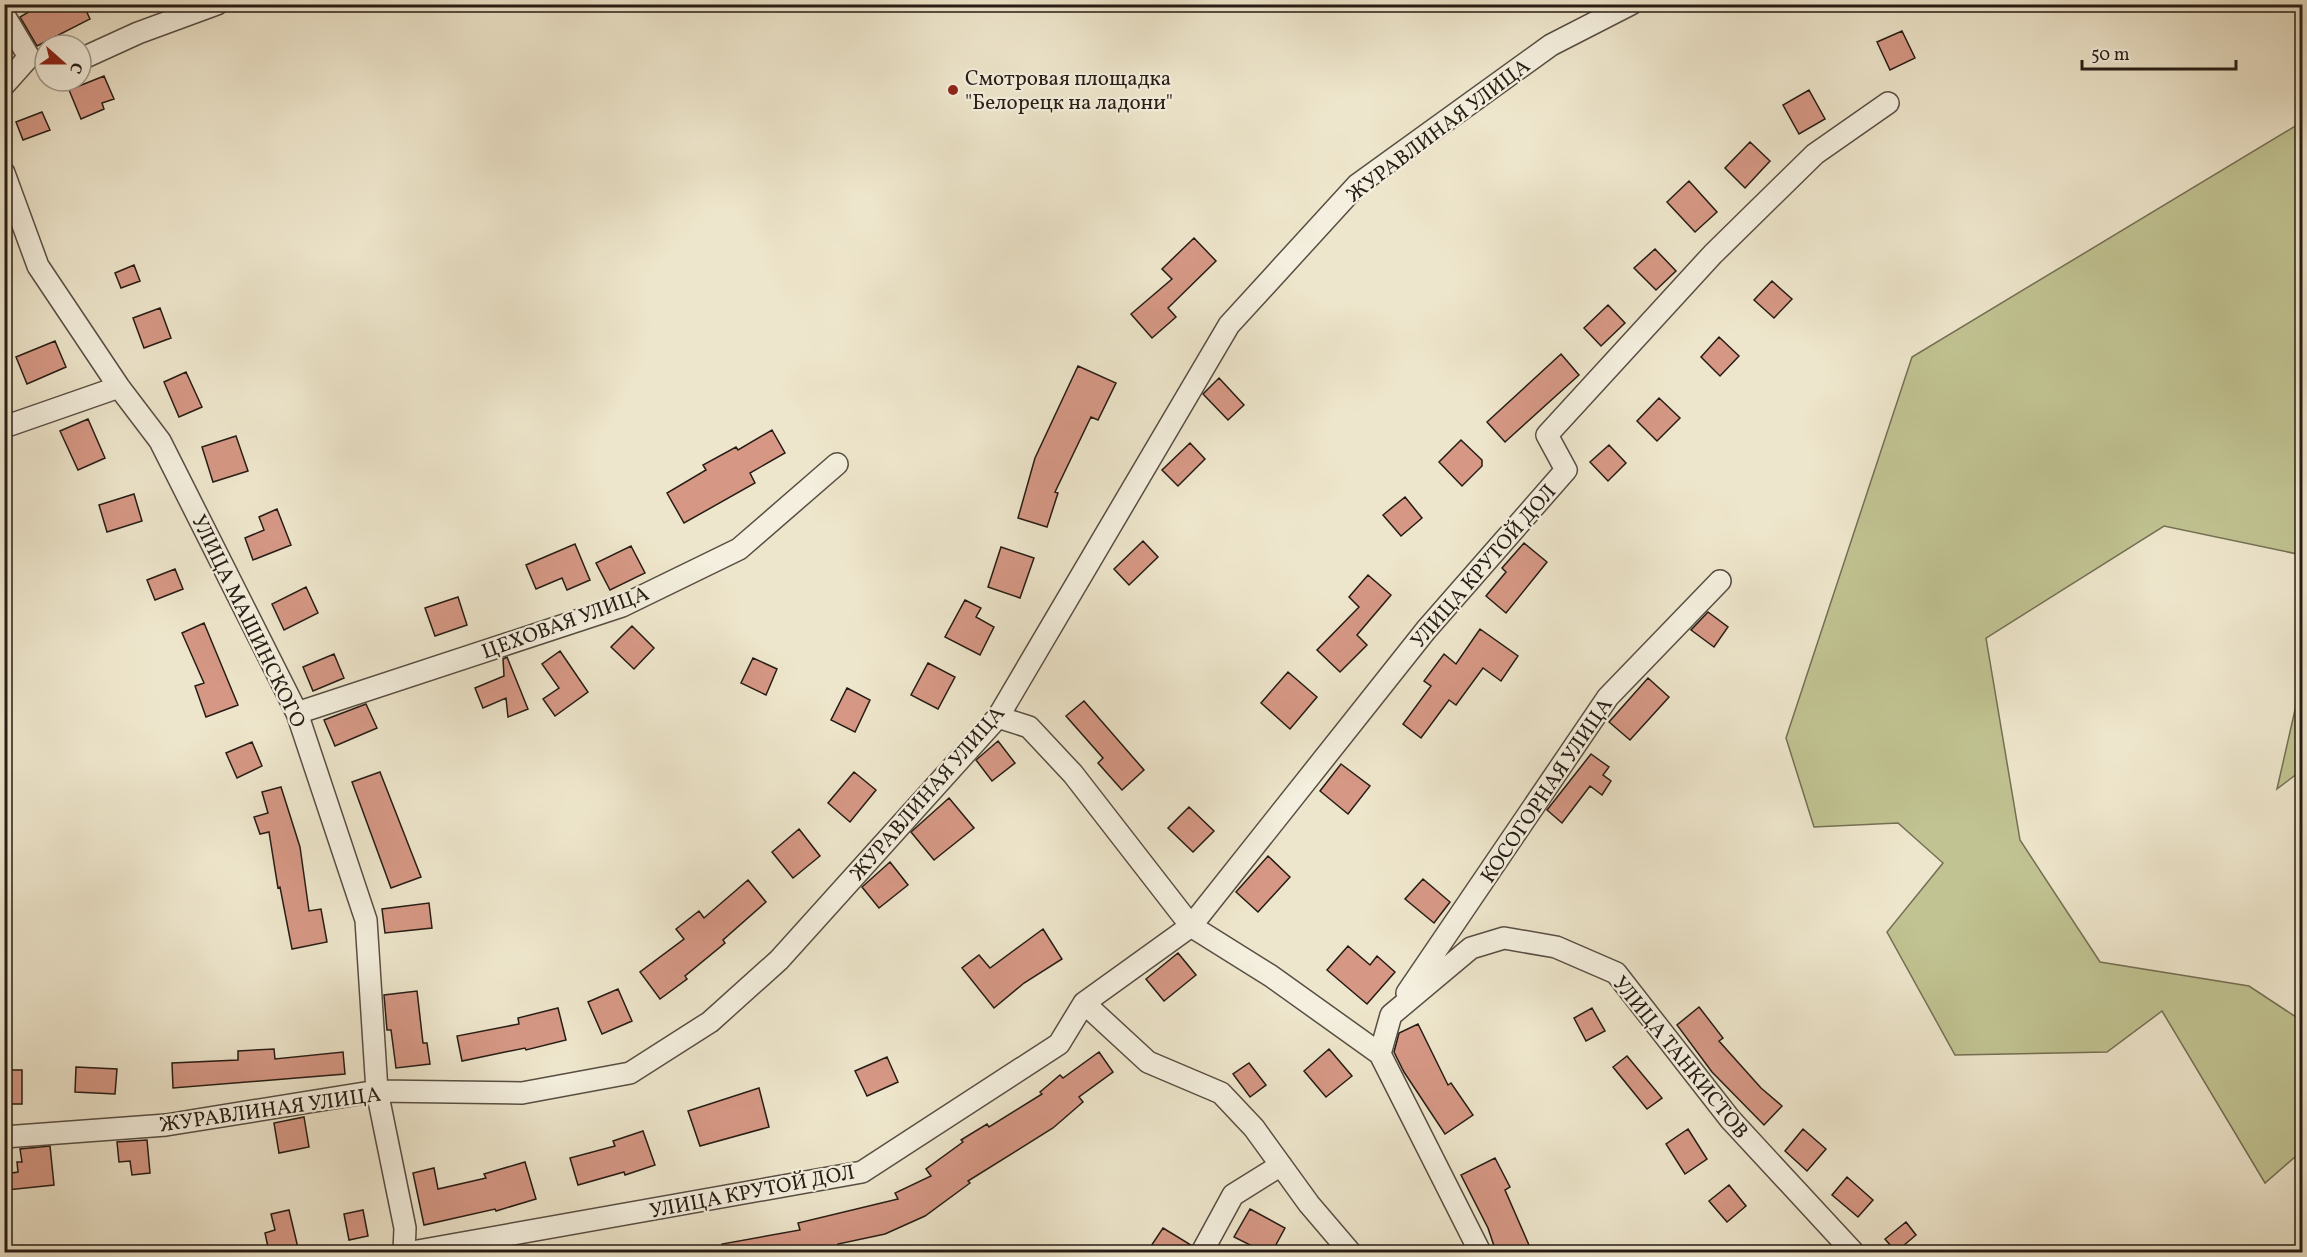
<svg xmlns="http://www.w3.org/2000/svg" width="2307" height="1257" font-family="Vollkorn,serif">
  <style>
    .green { fill: #c1c392; stroke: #747054; stroke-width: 1.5 }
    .building { fill: #d69885; stroke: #261c15; stroke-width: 1.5 }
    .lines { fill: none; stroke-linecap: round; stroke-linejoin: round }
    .minor-casing { stroke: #584e43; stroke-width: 24 }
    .minor { stroke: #f4efde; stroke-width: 21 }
    .poi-dot { fill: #8f2418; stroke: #f4efde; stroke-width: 2 }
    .labels { text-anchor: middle; stroke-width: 4.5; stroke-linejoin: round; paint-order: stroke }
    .poi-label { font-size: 21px; fill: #261c15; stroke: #f4efde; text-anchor: start }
    .street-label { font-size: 21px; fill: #261c15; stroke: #f4efde }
  </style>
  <rect width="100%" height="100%" fill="#eee6cc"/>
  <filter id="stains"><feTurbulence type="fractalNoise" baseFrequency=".00333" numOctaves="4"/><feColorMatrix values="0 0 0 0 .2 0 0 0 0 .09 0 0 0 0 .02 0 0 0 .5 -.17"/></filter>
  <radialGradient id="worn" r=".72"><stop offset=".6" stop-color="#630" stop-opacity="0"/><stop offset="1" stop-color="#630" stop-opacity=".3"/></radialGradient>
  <path class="green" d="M2302,122V555L2164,526L1986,638L2020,840L2100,962L2249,986L2302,1021V1151L2265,1183L2162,1011L2107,1052L1955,1055L1887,932L1943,863L1898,823L1814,827L1786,738L1912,357Z
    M2302,679V770L2277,789Z"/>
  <path class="building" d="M42,4H83L90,19L37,46L20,17Z
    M1902,31L1915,58L1890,70L1877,42Z
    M104,76L114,99L102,103L104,109L81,119L69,90Z
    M1809,90L1825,119L1799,134L1783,105Z
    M42,112L50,130L23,140L16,122Z
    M1750,142L1770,161L1745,188L1725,168Z
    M1689,181L1717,212L1695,232L1667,202Z
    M1194,238L1216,261L1168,308L1176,317L1152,338L1131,314L1172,279L1162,269Z
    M1655,249L1676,271L1656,290L1634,268Z
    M134,265L140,281L121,288L115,273Z
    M1772,281L1792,299L1774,318L1754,300Z
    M1608,305L1625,323L1601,346L1584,328Z
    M160,308L171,338L144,348L133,318Z
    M1719,337L1739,356L1720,376L1701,357Z
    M55,341L66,367L27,384L16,357Z
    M1561,354L1579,375L1505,442L1487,422Z
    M1078,366L1116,383L1098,420L1091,417L1055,492L1058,493L1047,527L1018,518L1035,458Z
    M186,372L202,407L179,417L164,382Z
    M1219,378L1244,405L1228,420L1203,394Z
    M1659,398L1680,418L1657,441L1637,421Z
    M88,419L105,458L78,470L60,431Z
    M772,430L785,453L750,473L755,483L684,523L667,493L706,470L703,465L736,447L738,450Z
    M236,436L248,471L213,482L202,447Z
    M1461,440L1482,460V466L1462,486L1439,462Z
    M1190,443L1205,459L1178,486L1162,470Z
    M1609,445L1626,463L1608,481L1590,462Z
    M134,494L142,521L107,532L99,505Z
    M1405,497L1422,518L1401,536L1383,515Z
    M277,509L291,545L253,560L245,538L264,530L259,517Z
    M1143,541L1158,557L1129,585L1114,569Z
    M1524,543L1547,562L1506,613L1486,596L1506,572L1502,568Z
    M575,544L590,580L567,590L562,578L536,589L526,565Z
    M631,546L645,573L610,590L596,563Z
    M1001,547L1034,558L1020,598L988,587Z
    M175,569L183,589L155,600L147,580Z
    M1368,575L1391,595L1357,635L1367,645L1340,672L1317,650L1359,607L1349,597Z
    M306,587L318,613L284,630L272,604Z
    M458,597L467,625L435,636L425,608Z
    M965,600L981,608L976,617L994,627L980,655L945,637Z
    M1708,612L1728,627L1714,647L1691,630Z
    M204,623L238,705L206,717L195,686L204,683L182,633Z
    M632,626L654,648L634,669L611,647Z
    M1480,629L1518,656L1501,681L1483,668L1456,705L1449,700L1421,738L1403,724L1431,686L1424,681L1444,654L1456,664Z
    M560,651L588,692L555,716L543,699L559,688L542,664Z
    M334,654L344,678L313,691L303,667Z
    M507,657L528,709L508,717L506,698L483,708L475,688L504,676L503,659Z
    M753,658L777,669L766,695L741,683Z
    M928,663L955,677L938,709L911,695Z
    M1288,672L1317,697L1290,729L1261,703Z
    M1648,678L1669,697L1630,740L1609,722Z
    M847,688L870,700L855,732L831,720Z
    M1084,701L1144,770L1122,790L1098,763L1103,758L1066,716Z
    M366,704L377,728L335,746L324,720Z
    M998,741L1015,763L992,781L976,760Z
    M252,742L262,766L237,778L226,753Z
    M1591,754L1609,767L1603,775L1611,781L1602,795L1590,786L1562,823L1547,810Z
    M1341,764L1370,786L1348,814L1320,791Z
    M380,772L421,877L391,888L352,782Z
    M854,772L876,790L850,822L828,803Z
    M281,787L300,847L309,911L321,909L327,942L292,949L280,887L278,888L269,832L260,834L254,817L268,813L262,792Z
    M949,798L974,828L934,860L911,832Z
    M1189,807L1214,831L1193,852L1168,828Z
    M799,829L820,856L793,878L772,852Z
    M1268,856L1290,877L1258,912L1236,892Z
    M890,862L908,885L879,908L862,887Z
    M1423,879L1450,902L1434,923L1405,899Z
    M748,880L766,902L723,940L725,943L685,976L687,979L660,999L640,972L684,939L676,929L699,911L704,918Z
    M429,903L432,928L385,933L382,909Z
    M1043,929L1062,959L1024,983L994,1008L962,968L979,955L990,968Z
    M1348,946L1370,965L1377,956L1395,972L1367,1004L1327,970Z
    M1178,953L1196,975L1164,1001L1146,979Z
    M618,989L632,1021L602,1034L588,1002Z
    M417,991L423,1043H427L430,1064L396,1068L391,1030H387L384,995Z
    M1699,1007L1723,1038L1719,1041L1761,1088L1782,1106L1764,1125L1712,1072L1677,1025Z
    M558,1008L566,1040L526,1050L525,1048L462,1061L457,1036L519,1024L518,1018Z
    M1592,1008L1605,1031L1586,1041L1574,1018Z
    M1418,1024L1448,1085L1451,1083L1473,1115L1445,1134L1404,1072L1394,1052L1399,1033Z
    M274,1049L275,1059L343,1052L345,1074L173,1088L172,1063L238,1060V1051Z
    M1329,1049L1352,1076L1326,1097L1304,1071Z
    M1099,1052L1113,1072L1079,1097L1083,1102L1053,1128L968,1181L970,1183L925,1216L885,1234L838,1244L840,1252H723L722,1244L800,1230L798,1223L898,1199L895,1193L931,1176L926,1169L963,1142L961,1140L987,1124L989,1127L1042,1094L1040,1092L1060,1075L1063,1078Z
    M1627,1056L1662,1098L1647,1109L1613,1067Z
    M887,1057L898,1082L867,1096L855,1071Z
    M1249,1063L1266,1085L1250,1097L1233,1074Z
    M76,1067L117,1069L115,1094L75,1092Z
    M4,1070H22V1104H4Z
    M759,1088L769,1127L700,1146L688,1111Z
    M304,1117L309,1147L279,1153L274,1123Z
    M1688,1129L1707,1159L1685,1174L1666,1144Z
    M1803,1129L1826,1149L1807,1171L1785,1151Z
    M643,1131L655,1165L625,1175L624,1172L578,1185L570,1158L615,1146L613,1141Z
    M147,1140L150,1173L132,1175L130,1161L119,1162L117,1142Z
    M50,1146L54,1185L7,1190L5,1174L18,1172L17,1162H22L20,1149Z
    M1495,1158L1510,1187L1505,1190L1529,1245L1512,1252H1496L1488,1228L1461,1175Z
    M525,1162L536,1199L496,1211L495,1209L424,1225L413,1173L434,1168L438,1189L486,1178L484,1174Z
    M1847,1177L1873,1200L1858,1217L1832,1195Z
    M1729,1185L1746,1206L1727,1222L1709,1201Z
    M1250,1209L1285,1228L1272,1252H1264L1234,1237Z
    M289,1210L299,1252H269L265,1233L275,1230L271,1214Z
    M363,1210L368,1236L349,1240L344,1214Z
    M1906,1222L1916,1235L1896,1252L1885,1239Z
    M1163,1228L1191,1245L1189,1252H1147Z"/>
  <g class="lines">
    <defs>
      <path id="minor" d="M4,15L29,57L4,85
        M81,59L138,33L217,4
        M4,173L38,266L119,387L160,441L297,713L366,920L377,1091L405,1228L404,1252
        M4,427L119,387
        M297,713L622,606L739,549L837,464
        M998,717L1029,727L1073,774L1191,926L1271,976L1380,1054L1480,1252
        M1407,993L1608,697L1720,581
        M1084,1003L1148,1062L1221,1093L1254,1128L1309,1204L1350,1252
        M1380,1054L1391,1015L1471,948L1504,938L1556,947L1616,973L1730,1119L1853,1252
        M4,1137L166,1125L377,1091L522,1093L630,1073L710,1022L779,960L998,717L1229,325L1357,185L1551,45L1631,4
        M412,1252L862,1172L1059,1044L1084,1003L1191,926L1426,630L1566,470L1547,435L1713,254L1815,154L1888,103
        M1202,1252L1233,1195L1281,1165"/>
    </defs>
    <use href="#minor" class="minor-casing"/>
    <use href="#minor" class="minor"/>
  </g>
  <circle class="poi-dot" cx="953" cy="90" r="6"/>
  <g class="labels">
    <g class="poi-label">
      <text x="965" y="85">Смотровая площадка<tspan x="965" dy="24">"Белорецк на ладони"</tspan></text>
    </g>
    <g class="street-label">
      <text transform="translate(1438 130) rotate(-37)" y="7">ЖУРАВЛИНАЯ УЛИЦА</text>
      <text transform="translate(1483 566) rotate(-49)" y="7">УЛИЦА КРУТОЙ ДОЛ</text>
      <text transform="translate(249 621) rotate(64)" y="7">УЛИЦА МАШИНСКОГО</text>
      <text transform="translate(565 622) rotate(-20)" y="7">ЦЕХОВАЯ УЛИЦА</text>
      <text transform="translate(1546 790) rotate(-56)" y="7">КОСОГОРНАЯ УЛИЦА</text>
      <text transform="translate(927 793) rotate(-49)" y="7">ЖУРАВЛИНАЯ УЛИЦА</text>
      <text transform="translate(1681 1057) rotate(51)" y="7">УЛИЦА ТАНКИСТОВ</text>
      <text transform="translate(270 1109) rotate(-8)" y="7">ЖУРАВЛИНАЯ УЛИЦА</text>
      <text transform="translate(752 1191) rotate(-11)" y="7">УЛИЦА КРУТОЙ ДОЛ</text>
    </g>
  </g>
  <rect width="2307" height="1257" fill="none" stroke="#eee6cc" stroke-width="24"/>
  <rect x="6" y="6" width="2295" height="1245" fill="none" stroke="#261c15" stroke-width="3"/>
  <rect x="12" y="12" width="2283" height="1233" fill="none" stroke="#261c15" stroke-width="1.5"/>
  <g transform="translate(63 63) rotate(111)"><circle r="28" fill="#f4efde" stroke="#a29b8e" stroke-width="1.5"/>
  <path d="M0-4.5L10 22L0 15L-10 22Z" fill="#8f2418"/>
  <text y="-9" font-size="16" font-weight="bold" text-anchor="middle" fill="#261c15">С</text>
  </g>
  <path d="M2082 60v9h154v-9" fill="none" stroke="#261c15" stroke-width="3"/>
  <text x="2091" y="60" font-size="18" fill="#261c15" stroke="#f4efde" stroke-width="4.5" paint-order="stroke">50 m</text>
  <rect width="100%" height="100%" filter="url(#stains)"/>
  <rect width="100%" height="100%" fill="url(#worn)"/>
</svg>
